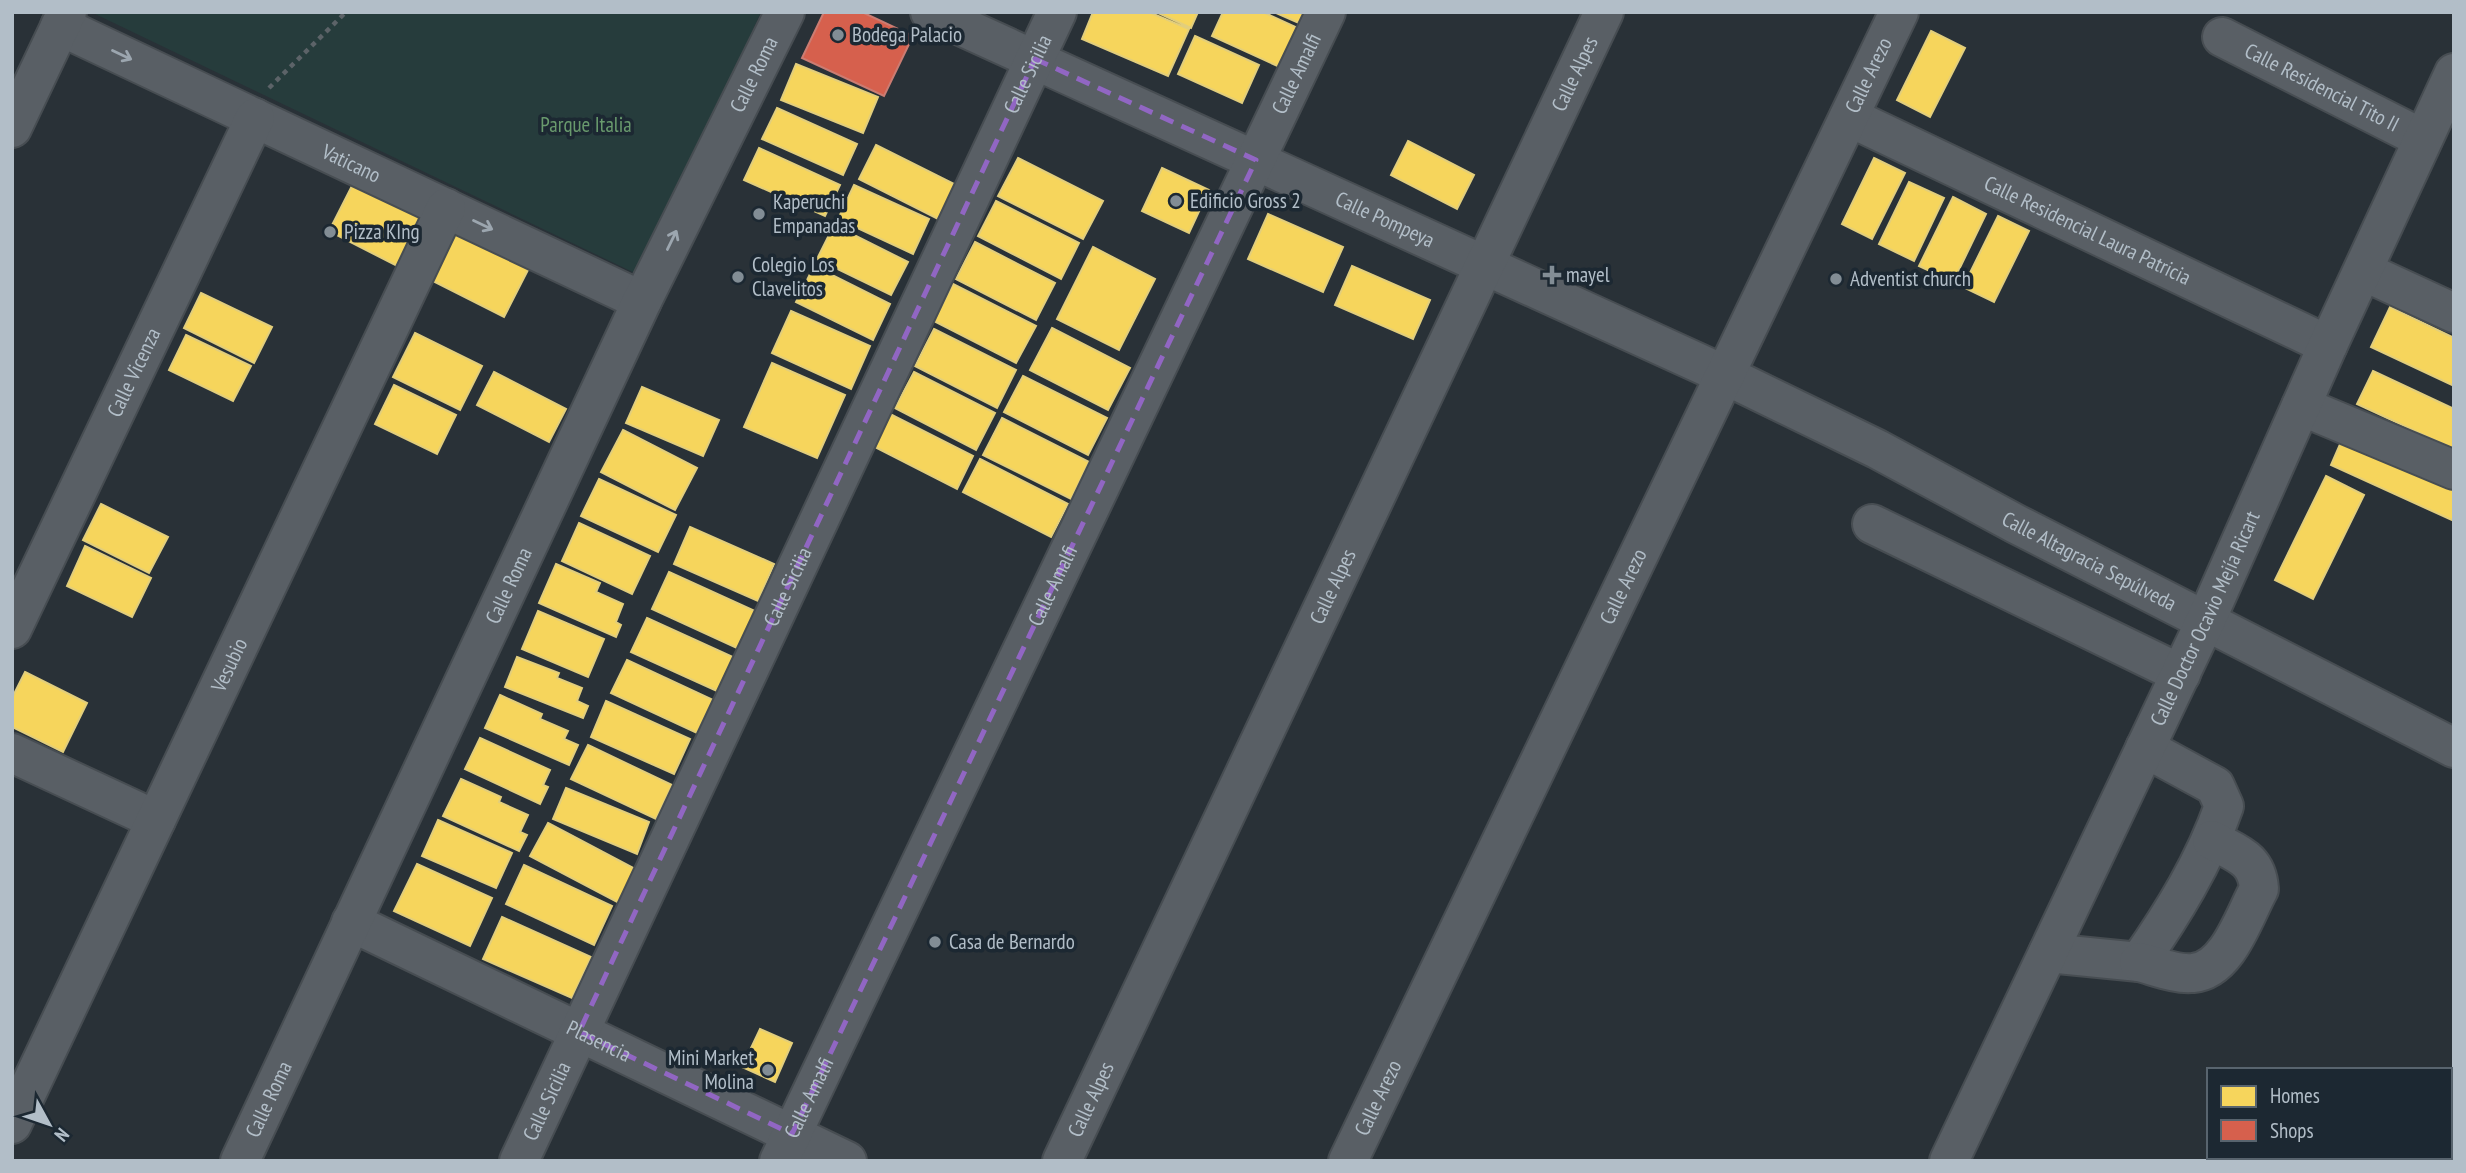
<svg xmlns="http://www.w3.org/2000/svg" width="2466" height="1173" font-family="'PT Sans Narrow',sans-serif">
  <style>
    .green { fill: #263c3c }
    .homes { fill: #f6d55c; stroke: #e2ce7c; stroke-width: 2 }
    .shops { fill: #d6604d; stroke: #cb7c72; stroke-width: 2 }
    .lines { fill: none; stroke-linecap: round; stroke-linejoin: round }
    .minor-casing { stroke: #474d52; stroke-width: 42 }
    .path { stroke: #5c6368; stroke-width: 4.5; stroke-dasharray: 5 5; stroke-linecap: butt }
    .minor { stroke: #595f65; stroke-width: 38 }
    .oneway { stroke: #9ca6af }
    .marked { fill: none; stroke: #9166c3; stroke-width: 5; stroke-dasharray: 14 9; stroke-linejoin: round }
    .poi-dot { fill: #828d95; stroke: #1c2832; stroke-width: 2.5 }
    .labels { text-anchor: middle; stroke-width: 7; stroke-linejoin: round; paint-order: stroke }
    .poi-label { font-size: 21px; fill: #b2bec8; stroke: #1c2832; text-anchor: start }
    .street-label { font-size: 21px; fill: #b2bec8; stroke: #1c2832 }
    .park-label { font-size: 21px; fill: #699a6d; stroke: #1c2832 }
  </style>
  <rect width="100%" height="100%" fill="#293137"/>
  <path class="green" d="M91,12H761L641,276Z"/>
  <path class="homes" d="M1093,12H1149L1189,29L1168,76L1082,39Z
    M1156,12H1198L1191,28Z
    M1223,12H1263L1302,30L1284,69L1212,36Z
    M1274,12H1306L1301,24Z
    M1931,31L1965,48L1930,117L1897,100Z
    M1195,36L1259,65L1242,103L1178,74Z
    M796,64L878,97L863,133L781,100Z
    M777,108L857,144L843,175L762,139Z
    M1408,141L1474,175L1457,209L1391,175Z
    M876,145L956,185L938,219L859,179Z
    M759,148L840,185L825,216L744,180Z
    M1018,158L1103,201L1083,239L998,196Z
    M1874,158L1905,173L1872,239L1842,224Z
    M1162,168L1209,190L1189,233L1142,211Z
    M360,170L436,209L405,270L329,231Z
    M1909,182L1944,198L1914,261L1879,244Z
    M854,185L929,219L913,254L838,219Z
    M1953,197L1986,214L1953,282L1919,266Z
    M996,201L1079,243L1061,279L978,236Z
    M1268,214L1343,247L1323,292L1248,259Z
    M1998,216L2029,231L1994,302L1963,287Z
    M834,225L908,262L891,295L817,259Z
    M455,233L530,266L504,317L431,280Z
    M975,242L1055,283L1036,320L956,279Z
    M1093,247L1155,279L1119,350L1057,319Z
    M814,266L890,304L873,340L796,302Z
    M1352,266L1430,300L1413,339L1335,305Z
    M953,284L1036,326L1016,363L934,321Z
    M201,293L272,327L254,363L184,328Z
    M2390,307L2454,338V386L2371,347Z
    M791,311L870,346L851,389L772,353Z
    M1052,328L1130,368L1108,410L1030,370Z
    M934,329L1016,370L997,408L915,366Z
    M415,333L482,366L460,410L393,377Z
    M186,335L251,366L233,401L169,370Z
    M772,363L845,395L817,458L744,427Z
    M2373,371L2454,409V449L2357,404Z
    M494,372L566,409L549,442L477,405Z
    M914,372L995,413L976,450L895,408Z
    M1023,376L1107,418L1088,455L1004,412Z
    M394,385L456,415L437,454L375,424Z
    M642,387L719,420L703,456L626,423Z
    M890,414L973,456L957,489L873,446Z
    M1002,418L1089,462L1071,499L983,455Z
    M623,430L697,468L675,510L601,472Z
    M2344,435L2454,485V521L2331,465Z
    M980,459L1068,504L1051,537L963,492Z
    M2326,476L2364,495L2313,599L2275,580Z
    M599,479L676,515L658,552L581,516Z
    M101,504L168,537L149,573L83,540Z
    M579,523L650,556L632,594L562,561Z
    M690,527L774,564L758,601L674,564Z
    M85,546L151,578L132,617L67,586Z
    M556,564L600,583L596,592L623,604L616,622L621,625L616,637L539,603Z
    M669,572L757,612L739,649L652,609Z
    M538,611L604,639L588,677L522,649Z
    M647,618L735,658L719,692L631,652Z
    M517,657L559,673L557,678L582,688L577,701L588,706L583,718L505,687Z
    M627,660L713,700L697,733L611,693Z
    M25,672L87,703L63,752L12,727V698Z
    M500,695L542,714L540,719L568,731L564,739L578,745L569,765L485,728Z
    M606,701L690,739L674,774L591,737Z
    M480,738L550,770L543,785L548,787L540,804L465,769Z
    M588,745L672,785L656,819L571,779Z
    M461,779L501,797L499,802L528,815L520,832L527,835L519,851L443,816Z
    M566,788L649,822L637,854L553,819Z
    M438,820L512,853L496,888L422,856Z
    M548,823L637,870L619,903L530,856Z
    M417,864L492,898L470,946L394,911Z
    M524,865L612,906L594,945L506,904Z
    M502,917L591,957L572,998L483,959Z
    M760,1029L792,1043L775,1082L742,1067Z"/>
  <path class="shops" d="M824,12H862L913,36L884,96L802,58Z"/>
  <g class="lines">
    <defs>
      <g id="minor">
        <path id="s1" d="M930,12L1725,375L1877,449L2016,524L2454,748"/>
        <path id="s2" d="M60,26L642,301"/>
        <path id="s3" d="M2222,37L2423,139"/>
        <path id="s4" d="M1849,117L2328,345"/>
        <path d="M12,128L67,12"/>
        <path d="M2363,271L2454,313"/>
        <path d="M2301,406L2454,470"/>
        <path d="M1872,524L2181,674"/>
        <path id="s5" d="M12,629L255,118"/>
        <path d="M12,753L156,820"/>
        <path id="s6" d="M351,922L847,1161"/>
        <path d="M2048,953L2139,962C2173,913 2204,863 2224,806L2215,786L2145,748"/>
        <path d="M2139,962C2155,966 2177,975 2193,973C2228,970 2244,916 2259,889C2257,858 2237,854 2212,840"/>
        <path id="s7" d="M12,1124L446,208"/>
        <path id="s8" d="M240,1161L642,301L785,12"/>
        <path id="s9" d="M519,1161L1057,12"/>
        <path id="s10" d="M779,1161L1326,12"/>
        <path id="s11" d="M1062,1161L1604,12"/>
        <path id="s12" d="M1348,1161L1899,12"/>
        <path id="s13" d="M1949,1161L2206,620L2328,345L2454,73"/>
      </g>
    </defs>
    <use href="#minor" class="minor-casing"/>
    <path class="path" d="M269,88L346,12"/>
    <use href="#minor" class="minor"/>
  </g>
  <defs><path id="oneway-shaft" d="M-6 0H5M1.5-3L5.5 0L1.5 3" fill="none" stroke-width="1.6" stroke-linecap="round" stroke-linejoin="round" transform="scale(1.75)"/></defs>
  <g class="oneway">
    <use href="#oneway-shaft" transform="translate(122 55) rotate(25)"/>
    <use href="#oneway-shaft" transform="translate(483 225) rotate(25)"/>
    <use href="#oneway-shaft" transform="translate(672 240) rotate(-64)"/>
  </g>
  <path class="marked" d="M1035,59L1256,160L792,1134L579,1032Z"/>
  <g class="poi-dot">
    <circle cx="838" cy="35" r="7"/>
    <circle cx="1176" cy="201" r="7"/>
    <circle cx="759" cy="214" r="7"/>
    <circle cx="330" cy="232" r="7"/>
    <path d="M1548.5 264.5h7v7h7v7h-7v7h-7v-7h-7v-7h7z"/>
    <circle cx="738" cy="277" r="7"/>
    <circle cx="1836" cy="279" r="7"/>
    <circle cx="935" cy="942" r="7"/>
    <circle cx="768" cy="1070" r="7"/>
  </g>
  <g class="labels">
    <g class="poi-label">
      <text x="852" y="42">Bodega Palacio</text>
      <text x="1190" y="208">Edificio Gross 2</text>
      <text x="773" y="209">Kaperuchi<tspan x="773" dy="24">Empanadas</tspan></text>
      <text x="344" y="239">Pizza KIng</text>
      <text x="752" y="272">Colegio Los<tspan x="752" dy="24">Clavelitos</tspan></text>
      <text x="1566" y="282">mayel</text>
      <text x="1850" y="286">Adventist church</text>
      <text x="949" y="949">Casa de Bernardo</text>
      <text x="754" y="1065" text-anchor="end">Mini Market<tspan x="754" dy="24">Molina</tspan></text>
    </g>
    <g class="street-label">
      <text dy="7" stroke="none"><textPath href="#s9" startOffset="1200">Calle Sicilia</textPath></text>
      <text dy="7" stroke="none"><textPath href="#s8" startOffset="1202">Calle Roma</textPath></text>
      <text dy="7" stroke="none"><textPath href="#s11" startOffset="1202">Calle Alpes</textPath></text>
      <text dy="7" stroke="none"><textPath href="#s10" startOffset="1204">Calle Amalfi</textPath></text>
      <text dy="7" stroke="none"><textPath href="#s12" startOffset="1204">Calle Arezo</textPath></text>
      <text dy="7" stroke="none"><textPath href="#s3" startOffset="112">Calle Residencial Tito II</textPath></text>
      <text dy="7" stroke="none"><textPath href="#s2" startOffset="322">Vaticano</textPath></text>
      <text dy="7" stroke="none"><textPath href="#s1" startOffset="500">Calle Pompeya</textPath></text>
      <text dy="7" stroke="none"><textPath href="#s4" startOffset="264">Calle Residencial Laura Patricia</textPath></text>
      <text dy="7" stroke="none"><textPath href="#s5" startOffset="284">Calle Vicenza</textPath></text>
      <text dy="7" stroke="none"><textPath href="#s1" startOffset="1283">Calle Altagracia Sepúlveda</textPath></text>
      <text dy="7" stroke="none"><textPath href="#s8" startOffset="635">Calle Roma</textPath></text>
      <text dy="7" stroke="none"><textPath href="#s10" startOffset="637">Calle Amalfi</textPath></text>
      <text dy="7" stroke="none"><textPath href="#s11" startOffset="635">Calle Alpes</textPath></text>
      <text dy="7" stroke="none"><textPath href="#s12" startOffset="637">Calle Arezo</textPath></text>
      <text dy="7" stroke="none"><textPath href="#s9" startOffset="634">Calle Sicilia</textPath></text>
      <text dy="7" stroke="none"><textPath href="#s13" startOffset="600">Calle Doctor Ocavio Mejía Ricart</textPath></text>
      <text dy="7" stroke="none"><textPath href="#s7" startOffset="508">Vesubio</textPath></text>
      <text dy="7" stroke="none"><textPath href="#s6" startOffset="275">Plasencia</textPath></text>
      <text dy="7" stroke="none"><textPath href="#s10" startOffset="70">Calle Amalfi</textPath></text>
      <text dy="7" stroke="none"><textPath href="#s12" startOffset="70">Calle Arezo</textPath></text>
      <text dy="7" stroke="none"><textPath href="#s8" startOffset="68">Calle Roma</textPath></text>
      <text dy="7" stroke="none"><textPath href="#s11" startOffset="68">Calle Alpes</textPath></text>
      <text dy="7" stroke="none"><textPath href="#s9" startOffset="66">Calle Sicilia</textPath></text>
    </g>
    <g class="park-label">
      <text x="586" y="132">Parque Italia</text>
    </g>
  </g>
  <rect width="2466" height="1173" fill="none" stroke="#b2bec8" stroke-width="28"/>
  <rect x="2207" y="1068" width="245" height="91" fill="#1c2832" stroke="#58646e" stroke-width="2"/>
  <rect x="2221" y="1086" width="35" height="21" fill="#f6d55c" stroke="#58646e" stroke-width="2"/>
  <text x="2270" y="1103" font-size="21" fill="#b2bec8">Homes</text>
  <rect x="2221" y="1120" width="35" height="21" fill="#d6604d" stroke="#58646e" stroke-width="2"/>
  <text x="2270" y="1138" font-size="21" fill="#b2bec8">Shops</text>
  <g transform="translate(49 1124) rotate(130)" stroke="#1c2832" stroke-width="5" paint-order="stroke">
  <path d="M0-5L12 26L0 18L-12 26Z" fill="#b2bec8"/>
  <text y="-10" font-size="19" font-weight="bold" text-anchor="middle" fill="#b2bec8">N</text>
  </g>
</svg>
